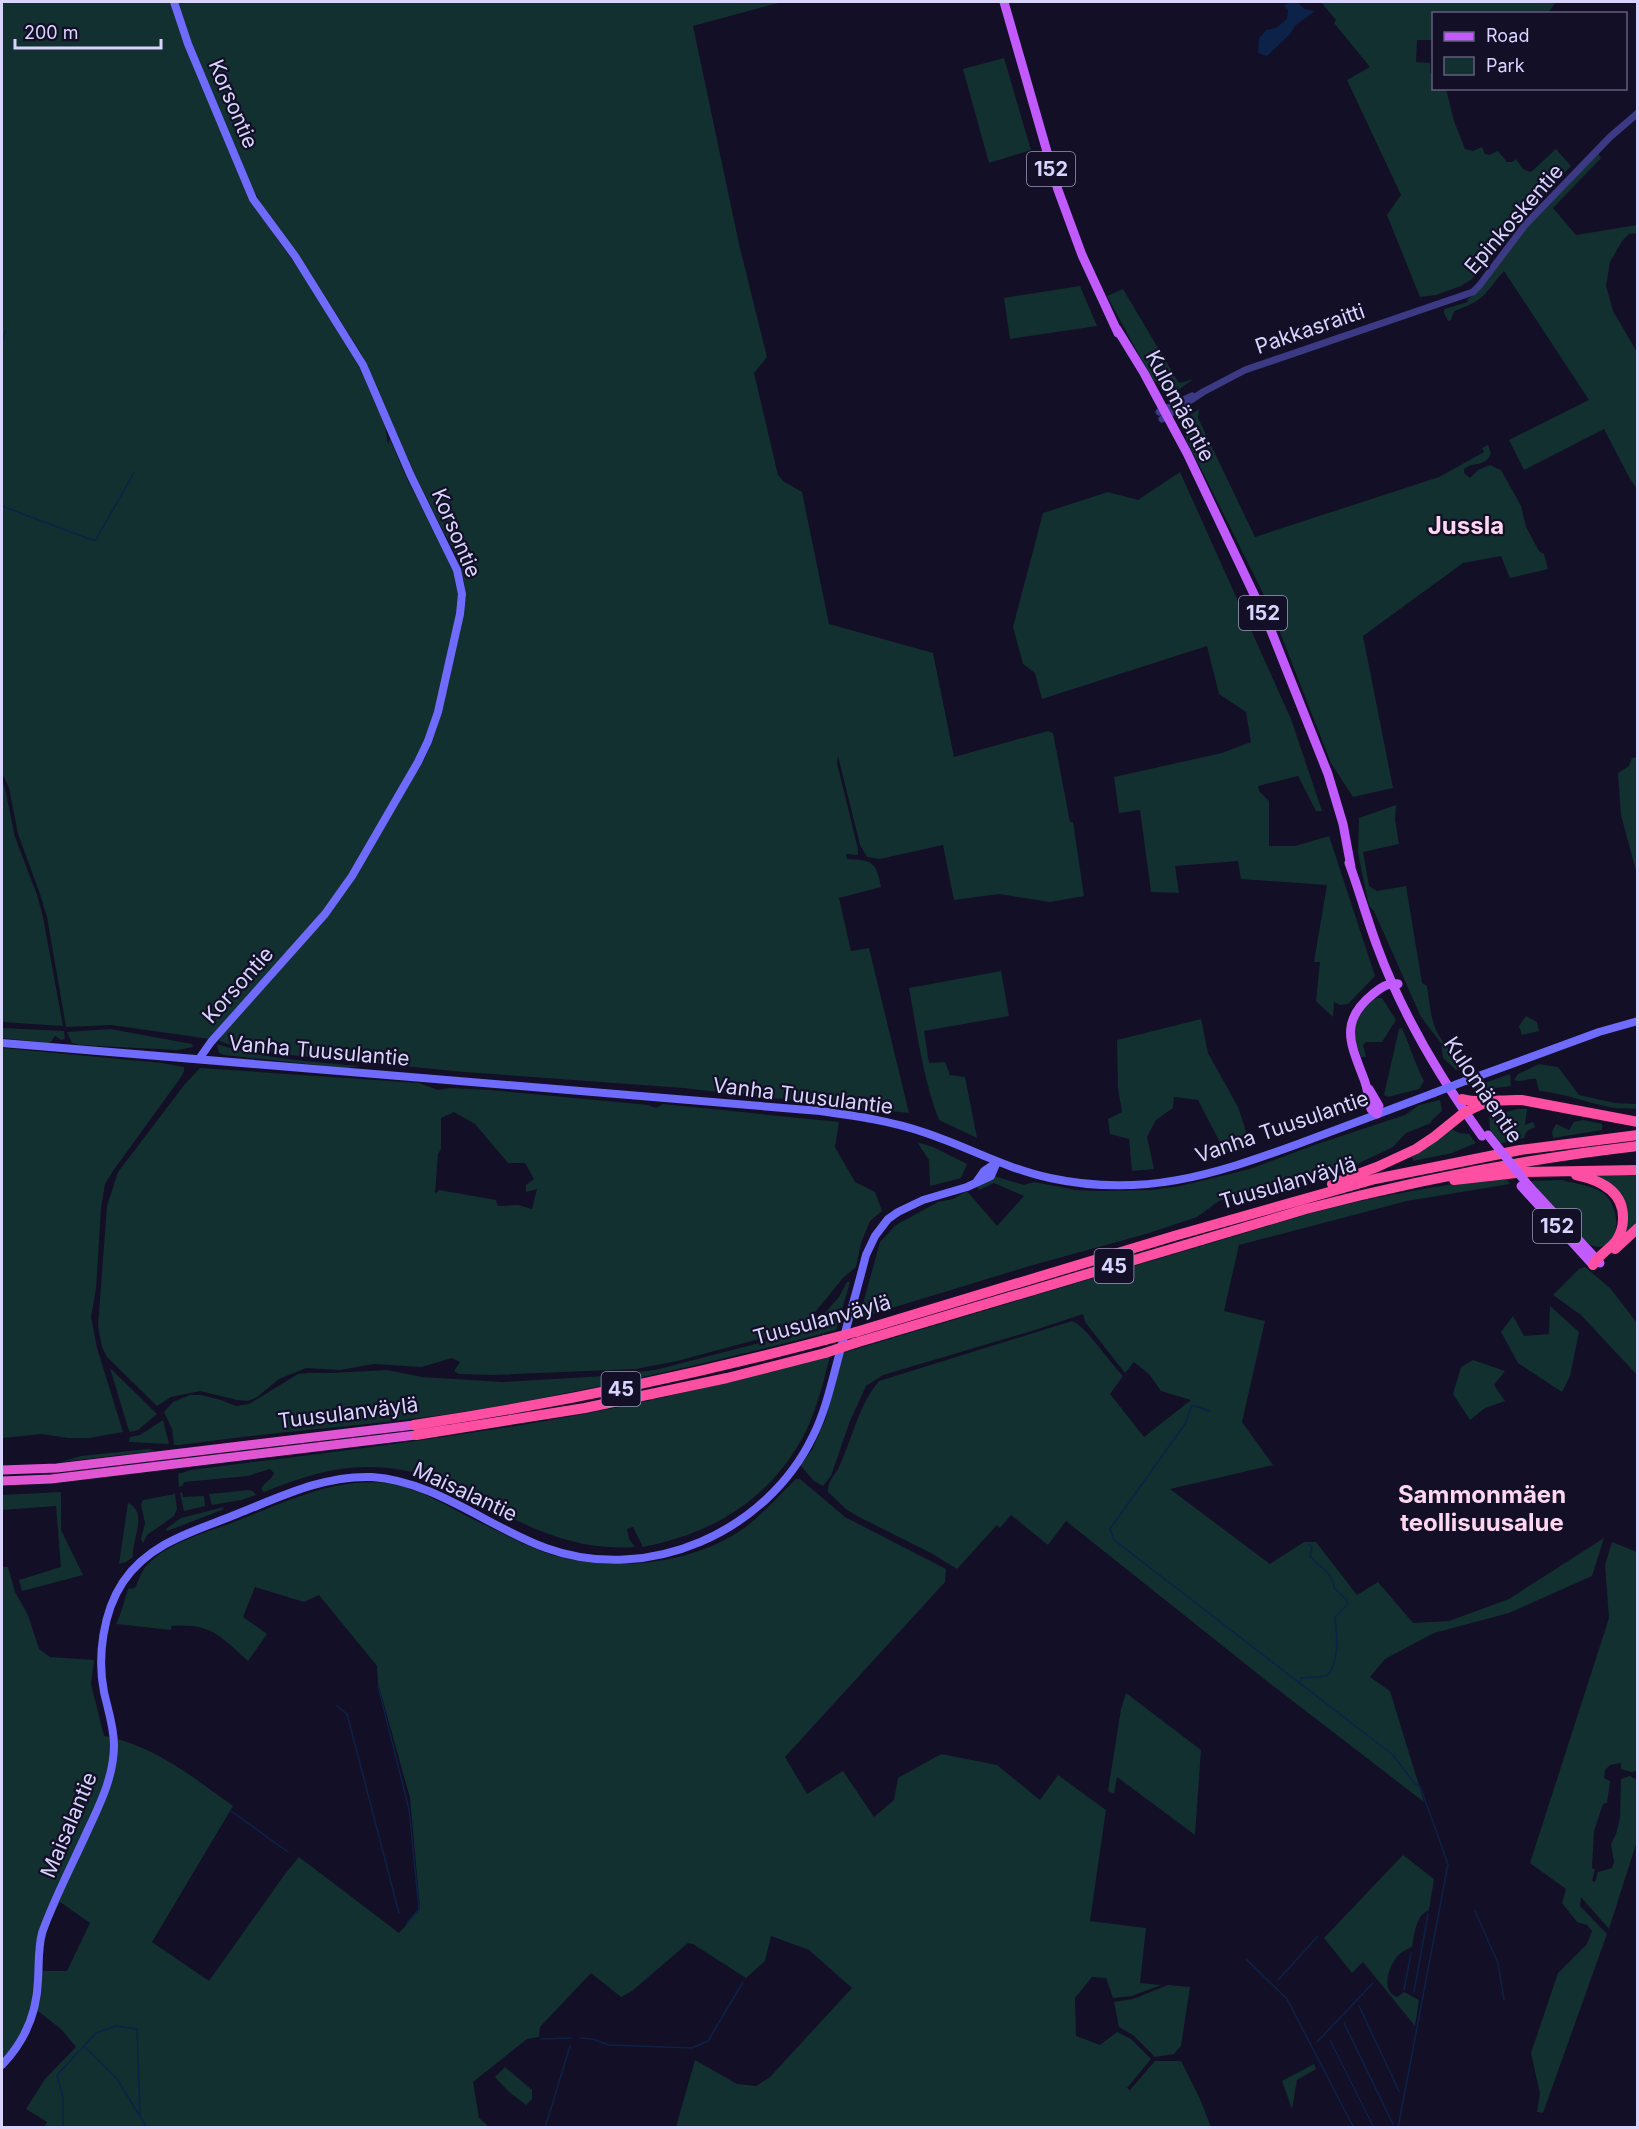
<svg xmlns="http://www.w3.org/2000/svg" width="1639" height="2129" font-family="Inter,sans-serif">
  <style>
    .green { fill: #12302f; fill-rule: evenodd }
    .water { fill: #0c2248 }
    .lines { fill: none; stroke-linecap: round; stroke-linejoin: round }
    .stream { stroke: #0c2248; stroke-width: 1.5 }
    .tertiary { stroke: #3d3a85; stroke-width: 7 }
    .secondary { stroke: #6f6bff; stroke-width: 8 }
    .primary { stroke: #c25bff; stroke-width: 9 }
    .trunk { stroke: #e055d1; stroke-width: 9 }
    .motorway { stroke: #ff4fa3; stroke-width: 10 }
    .secondary-bridge { stroke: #6f6bff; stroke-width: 8 }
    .primary-bridge { stroke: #c25bff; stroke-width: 9 }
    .motorway-bridge { stroke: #ff4fa3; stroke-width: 10 }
    .labels { text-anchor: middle; stroke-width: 4.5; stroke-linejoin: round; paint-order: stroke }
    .shield { fill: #130f26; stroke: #9e99be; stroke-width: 1.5 }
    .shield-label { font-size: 20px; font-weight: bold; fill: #d9d4ff }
    .street-label { font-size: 21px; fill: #d9d4ff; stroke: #130f26 }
    .quarter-label { font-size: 24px; font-weight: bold; fill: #ffd6f0; stroke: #130f26 }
  </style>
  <rect width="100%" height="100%" fill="#130f26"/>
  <path class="green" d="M2,2L6,3L28,2H170L181,36L240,177L275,236L312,287L360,368L385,426L388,444L390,439L406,477L454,569L460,590L459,608L436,710L427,738L375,833L324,914L210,1039L111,1025L66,1027L47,917L40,894L18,834L9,788L2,773Z
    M178,2H782L693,26L739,244L767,357L754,373L778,475L783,481L802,492L829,624L933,653L954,757L1048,731L1053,733L1070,822H1073L1084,896L1050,902L999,894L954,900L943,845L880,859L867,857L860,845L838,756L837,763L858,849V855L846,854L847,859C872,860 876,861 881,887L839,898L851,951L869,948L909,1113L683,1088L464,1072L270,1053L247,1050L219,1041L227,1026L325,915L425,758L436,731L466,596L464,582L456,556L415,475L362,355L302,260L265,211L251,186L192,45Z
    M1321,2H1556L1548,13L1434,14L1433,40H1417L1416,62L1430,63V73L1433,75L1434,88L1446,89L1454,121L1465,149L1473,151L1482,147L1485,154L1489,155L1498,151L1507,162H1512L1516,159L1523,169L1531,172L1556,149L1571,166L1517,222L1472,279L1461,286L1436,295L1420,297L1387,215L1401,195L1347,80L1370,67L1334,23L1336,20Z
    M1004,58L1031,150L989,163L963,69Z
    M1598,153L1601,158L1553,208L1576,235L1637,225V233L1629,234L1622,241L1610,262L1606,286L1613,311L1637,352V489L1629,477L1604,429L1524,470L1509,440L1589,400L1504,271C1484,294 1486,300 1454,311L1451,320L1448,321L1444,313V309L1468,302L1467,300L1479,291L1527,227Z
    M1080,286L1097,326L1010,339L1004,298Z
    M1123,289L1177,380L1180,383L1193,379L1172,395L1152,379L1107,296Z
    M1199,409L1198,418L1255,537L1439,477L1484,452L1482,448L1488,445L1491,453C1486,468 1473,461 1464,469V473L1470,478L1478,470L1490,465L1501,470L1521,506L1526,527L1539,551L1544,554L1548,569L1510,578L1501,556L1463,563L1363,636L1393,788L1353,797L1331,763L1270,607L1186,439L1183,420Z
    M1180,472L1291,719L1322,811H1316L1298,776L1258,786L1259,791L1269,801V846H1295L1329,836L1375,976L1348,1004L1340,1005L1334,1002L1333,1017L1316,1001L1320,962H1314L1327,885L1241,879L1238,861L1175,866L1179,893L1151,892L1140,810L1119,813L1114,777L1222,753L1251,742L1246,712L1219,694L1207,646L1042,699L1035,673L1023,664L1013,627L1043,513L1108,492L1138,500Z
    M1637,757H1638L1637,875L1621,815L1618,773L1629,766L1632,758Z
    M2,781L5,788L15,837L37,895L43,917L63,1026L2,1022Z
    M1396,805L1395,820L1399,844L1363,852L1369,886L1377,891L1406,886L1422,983L1427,986C1433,1028 1433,1040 1470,1064L1456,1070L1443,1058L1441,1043L1421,1017L1374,911L1369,906L1358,853L1359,818Z
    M1001,971L1009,1016L924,1031L929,1063L945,1062L950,1075L965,1077L977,1138L939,1120C923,1079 917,1032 909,988Z
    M1377,998H1382L1396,1020L1382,1042H1366L1363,1045L1366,1057H1361C1352,1031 1349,1012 1377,998Z
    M1526,1016L1537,1022L1539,1031L1522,1035L1519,1026Z
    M1201,1019L1208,1053L1238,1107L1250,1143L1225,1152L1198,1100L1174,1097L1173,1108L1156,1120L1147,1137L1154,1169L1132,1171L1129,1139L1110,1134L1108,1119L1122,1112L1118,1088L1117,1040Z
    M2,1028L64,1031L65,1039L61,1040L55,1036L50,1043L2,1038Z
    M1402,1028C1410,1046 1415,1064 1424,1081L1419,1089L1388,1097L1384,1095L1399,1029Z
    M110,1029L192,1044L193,1047L177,1050L80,1045L72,1043L67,1032Z
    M217,1044C264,1059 312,1062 360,1066L346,1068L224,1055L219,1053Z
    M2,1048L162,1063L184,1067V1071L181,1077L113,1171L105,1184L101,1208L96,1289L91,1317L97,1348L123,1432L89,1438H68L42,1434L2,1438Z
    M1539,1064L1558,1067L1579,1095L1615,1103L1637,1104V1109C1628,1108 1618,1109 1609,1107C1585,1102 1563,1093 1539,1091L1536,1079C1528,1078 1521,1083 1514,1080L1518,1074Z
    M200,1068L419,1083L438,1090L450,1088L490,1090L648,1105L656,1108L663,1104L839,1122L835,1147L855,1182L875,1192L882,1211L870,1221L861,1243L856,1267L843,1278L807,1322L793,1330L677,1361L636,1369L493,1375L459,1374L454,1371L460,1362L452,1358L422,1367L374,1364L340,1370L306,1368L279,1379L257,1397L248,1401L237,1400L200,1391L171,1397L157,1406L107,1357L102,1347L98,1326L107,1206L118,1172L185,1084ZM454,1112L475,1124L508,1163H525L534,1179L526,1185V1192L537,1189L532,1209L518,1205L498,1206L496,1200L439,1190L435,1194L438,1154L441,1149V1118Z
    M1510,1074L1511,1086L1477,1090L1476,1086Z
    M1440,1100L1442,1111L1432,1120L1431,1123L1406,1133L1393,1147L1336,1174L1317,1172L1219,1201L1197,1217L1146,1234L1033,1265L859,1318L880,1242L896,1225L938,1202L953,1199L967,1191L997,1226L1024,1196L994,1183L979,1190L977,1187L994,1176L1024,1185L1034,1182L1076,1190L1098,1191L1151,1190L1180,1186L1250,1169L1320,1143L1405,1115L1419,1105Z
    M1518,1109H1527L1525,1125L1533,1122L1535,1127L1527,1131L1524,1138L1499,1144L1490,1130L1489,1116Z
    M1583,1120L1602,1124V1130L1553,1138L1552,1132L1556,1124L1569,1130L1574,1122Z
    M1451,1129L1459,1133L1469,1134L1476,1143L1452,1153L1413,1161L1412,1155Z
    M917,1142L933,1147L967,1164L961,1178L930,1186L929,1160Z
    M1612,1174L1637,1176V1225L1621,1241L1618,1194L1583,1175Z
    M1504,1177L1510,1184L1407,1201L1239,1245L1224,1311L1265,1321L1242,1422L1273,1465L1170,1489L1270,1564L1304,1542H1316L1357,1595L1378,1582L1413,1623L1449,1621L1509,1599L1604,1538L1592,1576L1509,1613L1434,1633L1385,1659L1370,1677L1390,1691L1424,1802L1268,1682L1066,1521L1048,1545L1011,1515L1000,1528L997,1525L957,1569L931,1553L857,1516L846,1509L828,1492C827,1482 835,1475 839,1467C853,1437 858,1406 879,1381L1072,1321C1085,1325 1111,1364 1123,1376L1110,1394L1144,1437L1191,1400L1161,1391L1149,1374L1134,1362L1125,1373L1085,1322L1083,1314L1035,1330L883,1375L866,1386L850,1421L831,1476L823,1486L814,1481L801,1466L802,1463L812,1450L826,1418L843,1353L1312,1213C1377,1196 1438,1185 1504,1177Z
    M1562,1180C1575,1184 1592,1185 1603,1193C1619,1204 1624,1245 1599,1247C1595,1247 1589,1244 1585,1243L1530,1181Z
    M1585,1267L1610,1288L1637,1323V1375L1581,1315L1553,1295L1579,1269Z
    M847,1282H850L836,1330C715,1362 593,1390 469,1411C373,1426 276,1431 180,1445H174L172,1429L164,1412L173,1402L190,1395H201L221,1400L236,1406L249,1404L298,1374L308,1373H332L387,1370L422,1377L503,1382L604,1376L655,1370L810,1330L839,1297Z
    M1550,1306L1579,1332L1570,1376L1562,1392L1518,1363L1501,1332L1513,1316L1524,1336L1549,1334Z
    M830,1356C824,1380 817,1408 806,1431C772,1498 715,1533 643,1547L633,1527L627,1529L629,1539L635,1547C571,1552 522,1523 466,1496C447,1486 424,1474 403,1470C351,1461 311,1473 264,1492L261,1489C264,1482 271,1481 274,1473L270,1469L248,1476L184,1482L182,1486L179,1487L178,1474L191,1470C318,1454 447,1439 573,1416C660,1400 745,1378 830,1356Z
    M1473,1360L1505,1371L1494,1385L1505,1401L1485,1408L1470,1420L1453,1394L1461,1367Z
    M110,1368L157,1414L138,1430L130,1432L128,1428Z
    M163,1420L169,1444L129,1442L130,1437L140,1435Z
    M149,1449L156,1451L60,1462L81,1456Z
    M796,1479H800L845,1517L946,1569L945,1582L785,1757L807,1794L843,1771L874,1817L894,1800L898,1778L941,1754L997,1765L1040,1800L1058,1775L1106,1810L1090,1921L1146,1928L1140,1983L1161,1985L1132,1996L1113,1998L1106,1978L1092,1977L1075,1998L1076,2036L1100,2045L1117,2032L1131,2039L1151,2059L1127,2088L1130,2090L1155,2061H1181L1200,2099L1211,2127H676L695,2060L737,2084L756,2086L770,2077L852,1988L809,1950L771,1936L765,1961L746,1978L693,1944L688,1943L632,1991L621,1997L591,1973L540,2027L539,2037L527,2039L473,2082L479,2118L489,2127H44L47,2122L26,2109L45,2079L76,2047L61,2029L38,2011C29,2033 19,2051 2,2068V1567H8L15,1592L28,1615L39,1649L50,1657L94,1660L91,1684L104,1736C153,1745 193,1777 233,1806L152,1942L209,1981L285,1874L299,1857L399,1933L420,1909L410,1798L378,1683L377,1666L319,1595L304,1602L255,1587L243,1617L267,1634L248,1661C220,1636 211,1623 171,1626V1630L116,1624C122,1612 124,1601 128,1589L135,1588C139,1580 142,1569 148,1564C169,1543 201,1534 229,1524C277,1506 331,1477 385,1483C420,1487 453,1510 485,1525C512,1538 540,1554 569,1559C627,1571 698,1562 747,1526C765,1512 779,1495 796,1479ZM60,1902L90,1923L67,1971H43C40,1945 48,1925 60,1902Z
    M249,1490L253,1491L256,1495L241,1500L212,1505L209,1494Z
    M61,1492V1530L83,1575L22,1591L19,1580L61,1567L56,1506L2,1510V1495Z
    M182,1492L183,1497L204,1496L205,1506L184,1511L180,1493Z
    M175,1494L177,1509L174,1516L147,1535L143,1543L141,1539L145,1523L141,1505L143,1500Z
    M128,1503C149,1512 131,1541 133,1557L126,1562L119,1564Z
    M224,1507L222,1510L167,1531L166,1529L181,1518Z
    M1612,1542L1637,1552V1771L1632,1772L1621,1769V1763L1610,1765L1605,1770L1604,1778L1610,1781L1607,1803L1603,1804L1594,1831L1592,1868L1595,1870L1592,1881L1595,1882L1598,1872L1612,1868L1614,1862L1611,1844L1616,1834L1620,1818L1621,1779L1630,1776L1637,1780V1841L1609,1929L1581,1897L1580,1906L1607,1934L1543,2113L1537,2112L1540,2094L1531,2053L1558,1973L1587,1944L1592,1931L1587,1925L1577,1922L1562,1903L1566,1889L1530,1863L1609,1618L1605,1565Z
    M1126,1693L1201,1750L1195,1835L1117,1777L1114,1794L1108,1791L1121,1709Z
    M1403,1855L1434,1879L1429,1910C1415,1916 1415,1934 1412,1947C1406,1950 1400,1952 1396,1958C1388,1969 1381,1991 1397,1997L1404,1992L1419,2000L1415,2026L1363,1962L1352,1973L1324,1938Z
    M1168,1985L1190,1987L1181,2046L1174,2054L1155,2057L1133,2035L1119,2027L1114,2002L1133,1999Z
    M1314,2064L1316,2069L1297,2080L1292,2109L1282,2081Z
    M505,2067L532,2090V2099L526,2105L508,2091L495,2077Z"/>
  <path class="water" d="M1288,3H1298L1305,9L1315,11L1295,26L1290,34L1267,56L1258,53L1259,38L1264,33L1266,30L1276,28L1287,19L1288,10L1284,6Z"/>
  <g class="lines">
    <path class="stream" d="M2,340L6,331
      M2,506L95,541L134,473
      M1210,1411L1192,1405L1185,1424L1110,1529L1114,1540L1393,1755L1415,1784L1420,1786L1448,1864L1398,2128
      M1299,1684L1301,1678L1327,1676C1340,1661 1337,1636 1335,1617L1348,1604L1346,1599L1334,1588C1333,1571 1319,1568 1310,1556L1312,1547L1309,1544
      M378,1686L409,1809L419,1909L407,1923
      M337,1706L347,1714L399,1913
      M231,1811L288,1852
      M1475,1911L1498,1963L1504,2000
      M1246,1959L1287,1999L1354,2128
      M1278,1980L1318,1936
      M1404,1990L1411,1953
      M1414,1992L1428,1914
      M1359,2006L1399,2091
      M1344,2023L1393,2124
      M580,2038L593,2039L609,2045L692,2048L708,2041L743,1982
      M541,2039L571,2038
      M1330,2040L1374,2128
      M1317,2042L1373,1983
      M84,2046L117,2079L147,2128
      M63,2128V2098L57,2075L96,2033L116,2026L137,2029L140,2115
      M545,2128L570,2046"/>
    <path class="tertiary" d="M1159,412L1192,396
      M1162,419L1203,392L1245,370L1473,292L1479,286L1525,225L1610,137L1638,113"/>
    <path class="secondary" d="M174,2L188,44L253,199L295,256L363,365L410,474L457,570L462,594L460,614L438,712L428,741L418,762L352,876L325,914L211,1042L199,1059
      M2,1043L820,1111C856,1116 892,1121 926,1133C968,1147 1007,1169 1050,1178C1142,1198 1213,1175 1298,1144C1343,1127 1388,1110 1434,1093
      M1465,1081L1599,1032L1638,1021
      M977,1181L984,1171L997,1162
      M2,2065C25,2041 37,2014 38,1980C39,1964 38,1948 42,1933C54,1899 71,1867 86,1834C99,1806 114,1777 114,1745C114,1727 108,1710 104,1692C97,1657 103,1612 123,1582C150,1542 195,1531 237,1514C280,1497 324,1475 372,1477C435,1481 488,1527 546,1548C648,1585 767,1532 813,1436C825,1412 831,1385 838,1359C847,1325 857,1290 866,1255L875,1236L888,1219L898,1212L923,1200L967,1187L991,1176L997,1162"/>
    <path class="primary" d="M1004,2L1058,190L1082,255L1118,333
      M1117,329L1144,373L1187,453L1270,628L1328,774L1343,824L1351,867
      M1349,863C1359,890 1367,919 1377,946C1402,1014 1440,1078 1482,1136
      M1369,1089L1379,1106L1377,1114
      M1377,1114L1371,1109C1369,1100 1368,1091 1365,1082C1352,1046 1337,1023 1373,994C1380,988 1389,982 1398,984
      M1528,1185L1600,1263
      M1521,1186L1593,1265"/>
    <path class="trunk" d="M2,1470L57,1468L414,1425
      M2,1481L51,1479L416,1435"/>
    <path class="motorway" d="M1462,1099C1479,1104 1503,1099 1522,1100L1638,1122
      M1576,1175C1600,1180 1624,1191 1623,1219C1623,1227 1620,1235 1616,1241C1609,1250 1598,1255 1593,1265
      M1454,1180L1525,1172L1638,1170
      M1332,1184L1377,1167L1416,1149L1434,1137L1465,1112L1489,1101
      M1615,1249L1638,1228
      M856,1332L1174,1236L1375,1179L1520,1150L1638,1135
      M855,1343L1306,1209C1417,1180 1524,1159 1638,1146
      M414,1425C553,1404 689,1376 825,1340
      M416,1435L585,1408L727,1378L825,1353"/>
    <path class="secondary-bridge" d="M1434,1093L1465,1081"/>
    <path class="primary-bridge" d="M1488,1135L1528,1185"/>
    <path class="motorway-bridge" d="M825,1340L856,1332
      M825,1353L855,1343"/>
  </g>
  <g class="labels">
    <g class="shield">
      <rect x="1027" y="152" width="48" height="34" rx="4.5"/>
      <rect x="1239" y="596" width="48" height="34" rx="4.5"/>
      <rect x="1533" y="1209" width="48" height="34" rx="4.5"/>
      <rect x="1094.5" y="1249" width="39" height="34" rx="4.5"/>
      <rect x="601.5" y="1372" width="39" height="34" rx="4.5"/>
    </g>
    <g class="shield-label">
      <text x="1051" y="176">152</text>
      <text x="1263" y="620">152</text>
      <text x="1557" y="1233">152</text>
      <text x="1114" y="1273">45</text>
      <text x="621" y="1396">45</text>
    </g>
    <g class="street-label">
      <text transform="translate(233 104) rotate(67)" y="7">Korsontie</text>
      <text transform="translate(1514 219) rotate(-49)" y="7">Epinkoskentie</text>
      <text transform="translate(1310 329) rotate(-19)" y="7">Pakkasraitti</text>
      <text transform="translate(1180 406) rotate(62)" y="7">Kulomäentie</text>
      <text transform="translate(456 533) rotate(67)" y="7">Korsontie</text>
      <text transform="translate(238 985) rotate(-48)" y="7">Korsontie</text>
      <text transform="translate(319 1051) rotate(5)" y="7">Vanha Tuusulantie</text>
      <text transform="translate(1483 1090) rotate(56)" y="7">Kulomäentie</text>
      <text transform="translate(803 1096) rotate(7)" y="7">Vanha Tuusulantie</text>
      <text transform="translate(1282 1127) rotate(-19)" y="7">Vanha Tuusulantie</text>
      <text transform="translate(1288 1183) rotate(-16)" y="7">Tuusulanväylä</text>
      <text transform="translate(822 1320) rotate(-15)" y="7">Tuusulanväylä</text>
      <text transform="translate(348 1413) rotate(-7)" y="7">Tuusulanväylä</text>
      <text transform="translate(465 1492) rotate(25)" y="7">Maisalantie</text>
      <text transform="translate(69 1825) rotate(-67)" y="7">Maisalantie</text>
    </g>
    <g class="quarter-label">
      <text x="1466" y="534">Jussla</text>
      <text x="1482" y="1503">Sammonmäen<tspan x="1482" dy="28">teollisuusalue</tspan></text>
    </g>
  </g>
  <rect width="1639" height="2129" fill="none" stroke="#d9d4ff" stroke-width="6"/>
  <rect x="1432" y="12" width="195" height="78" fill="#130f26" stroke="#625e7d" stroke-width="1.5"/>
  <rect x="1444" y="32" width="30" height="9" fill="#c25bff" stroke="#625e7d" stroke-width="1.5"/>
  <text x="1486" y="42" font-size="18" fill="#d9d4ff">Road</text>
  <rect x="1444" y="57" width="30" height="18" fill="#12302f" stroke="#625e7d" stroke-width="1.5"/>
  <text x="1486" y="72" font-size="18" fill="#d9d4ff">Park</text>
  <path d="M15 39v9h146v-9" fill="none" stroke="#d9d4ff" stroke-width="3"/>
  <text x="24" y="39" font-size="18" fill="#d9d4ff" stroke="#130f26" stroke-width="4.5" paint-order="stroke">200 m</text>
</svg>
